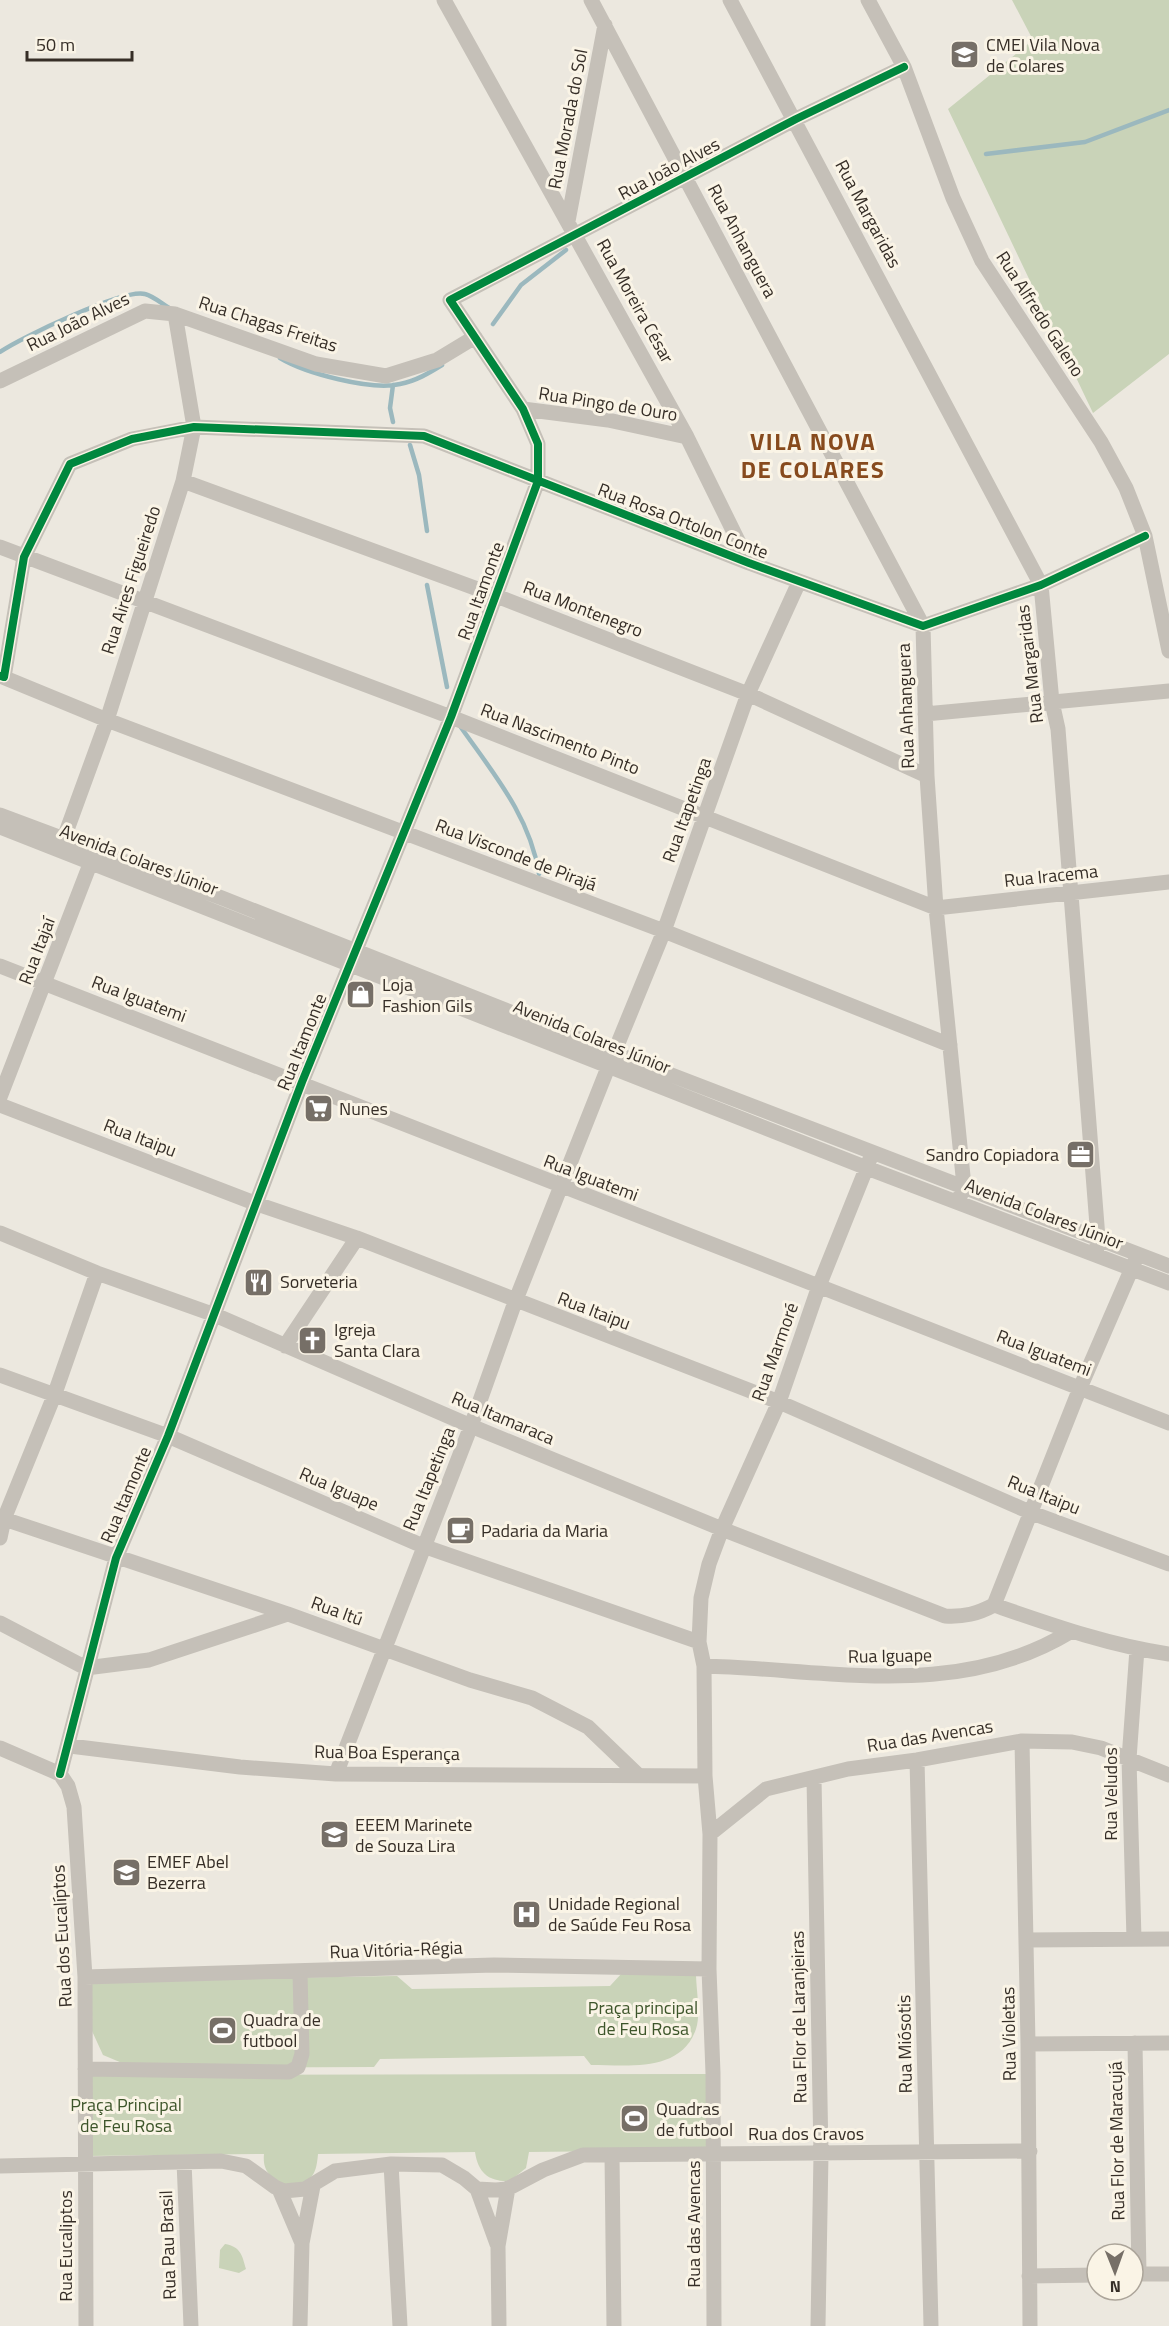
<svg xmlns="http://www.w3.org/2000/svg" width="1169" height="2326" font-family="'Titillium Web',sans-serif">
  <style>
    .green { fill: #c9d3b8 }
    .lines { fill: none; stroke-linecap: round; stroke-linejoin: round }
    .stream { stroke: #9bb8be; stroke-width: 4.5 }
    .minor { stroke: #c5c0b8; stroke-width: 15 }
    .cycleway-casing { stroke: #faf4e6; stroke-width: 11 }
    .cycleway { stroke: #00873e; stroke-width: 8 }
    .labels { text-anchor: middle; stroke-width: 6; stroke-linejoin: round; paint-order: stroke }
    .poi-label { font-size: 18px; fill: #362e27; stroke: #faf4e6; text-anchor: start }
    .street-label { font-size: 18px; fill: #362e27; stroke: #faf4e6 }
    .park-label { font-size: 18px; fill: #3d552a; stroke: #faf4e6 }
    .district-label { font-size: 24px; font-weight: bold; letter-spacing: 1.5px; fill: #874a1d; stroke: #faf4e6 }
  </style>
  <rect width="100%" height="100%" fill="#ece8df"/>
  <path class="green" d="M1012,0H1169V354L1093,413L948,109L1033,40Z
    M622,1973H696C696,1989 701,2014 696,2029C681,2073 628,2065 591,2065L584,2056L380,2059L374,2067L134,2068L103,2055L92,2031L91,1981L397,1976L412,1989L610,1986Z
    M708,2074L709,2150L529,2152L526,2168L510,2181C489,2182 478,2173 475,2152L318,2154C316,2178 311,2181 288,2187C273,2179 262,2173 264,2154L86,2156L85,2075Z
    M225,2244C241,2247 242,2255 246,2269L239,2273L219,2268L220,2250Z"/>
  <g class="lines">
    <path class="stream" d="M986,154L1085,142L1169,110
      M493,324L521,285L566,250
      M0,352C20,338 124,288 145,294C153,296 161,303 169,308
      M280,358C305,373 371,391 400,384C416,381 429,373 442,365
      M393,422L390,408L393,385
      M410,445L419,475L427,531
      M427,585L447,687
      M460,726C493,773 530,816 539,874"/>
    <path class="minor" d="M444,0L687,437L749,563
      M591,0L923,626L927,776L936,908L964,1186L958,1202
      M730,0L1041,585L1052,702L1058,729L1098,1238L1096,1255
      M868,0L904,67L953,198L982,261L1101,442L1126,488L1145,536L1169,651
      M568,221L605,25
      M0,381L145,311L175,314L316,364L386,376L437,360L475,337
      M523,409L608,420L687,437
      M183,481L494,595L748,694L927,776
      M0,547L451,717L936,908L1169,882
      M0,676L107,720L664,931L950,1045
      M4,677L24,557L70,464L132,439L194,427L424,436L749,563L923,626L1041,585L1145,536
      M925,714L1169,691
      M0,815L222,898L614,1053L1169,1266
      M0,827L867,1168L1169,1283
      M60,849L107,720L183,481L194,427L175,314
      M0,966L1169,1423
      M614,1053L664,931L748,694L799,582
      M0,1097L94,854
      M0,1105L257,1204L357,1238L779,1402L1032,1513L1169,1564
      M0,1233L97,1273L215,1315L471,1426L722,1529L945,1616C964,1617 977,1614 994,1605
      M285,1346L357,1238
      M0,1375L168,1436L423,1546L699,1642
      M4,1519L288,1614L470,1680L532,1698L588,1727L637,1774
      M0,1538L4,1519L54,1396L97,1273
      M994,1605L1080,1388L1135,1261
      M994,1605C1052,1625 1108,1645 1169,1654
      M0,1623L86,1668L149,1660L288,1614
      M704,1666C829,1669 956,1701 1070,1632
      M1022,1741L1028,2044L1030,2326
      M70,1746L240,1767L336,1774L705,1776
      M0,1748L60,1774L68,1786L74,1807L85,1977L86,2326
      M917,1760L931,2326
      M60,1774L116,1558L168,1436L302,1082L451,717L538,481V444L523,409L450,300L796,119L904,67
      M336,1774L471,1426L515,1302L609,1065
      M814,1778L821,2154L818,2326
      M710,1834L766,1789L848,1769L917,1760L1022,1741L1072,1742L1101,1748L1169,1775
      M1134,1939L1129,1759L1137,1649
      M1026,1940L1169,1939
      M85,1977L494,1965L709,1969
      M1135,2043L1139,2274
      M1028,2044L1169,2043
      M85,2069L289,2072L298,2067L302,2054L300,1973
      M612,2155L614,2326
      M184,2162L191,2326
      M391,2164L400,2326
      M0,2166L221,2161L246,2166L275,2187L284,2191L305,2189L335,2171L391,2164L442,2165L464,2178L477,2189L496,2190L507,2189L543,2170L583,2155L1030,2151
      M279,2189L302,2243
      M477,2189L497,2244
      M1133,2274H1169
      M1029,2276L1097,2275
      M300,2326L302,2243L313,2186
      M499,2326L498,2246L508,2188
      M714,2326L713,2073L709,1969L710,1834L705,1776L704,1666L699,1642L701,1598L709,1564L722,1529L779,1402L819,1286L870,1159"/>
    <defs>
      <path id="cycleway" d="M0,676L4,677L24,557L70,464L132,439L194,427L424,436L749,563L923,626L1041,585L1145,536
        M60,1774L116,1558L168,1436L302,1082L451,717L538,481V444L523,409L450,300L796,119L904,67"/>
    </defs>
    <use href="#cycleway" class="cycleway-casing"/>
    <use href="#cycleway" class="cycleway"/>
  </g>
  <defs>
    <symbol id="school-square" viewBox="-11 -11 22 22"><rect x="-9" y="-9" width="18" height="18" rx="4" fill="#766f67" stroke="#faf4e6"/><path d="M0-5L7-2L0 1L-7-2ZM-4 1L0 2.5L4 1V4Q0 6-4 4Z" fill="#fff"/></symbol>
    <symbol id="shop-square" viewBox="-11 -11 22 22"><rect x="-9" y="-9" width="18" height="18" rx="4" fill="#766f67" stroke="#faf4e6"/><path d="M-5-2.5h2.3a2.7 3.5 0 0 1 5.4 0H5L5.5 6h-11ZM-1.5-2.5h3a1.5 2.3 0 0 0-3 0Z" fill="#fff"/></symbol>
    <symbol id="supermarket-square" viewBox="-11 -11 22 22"><rect x="-9" y="-9" width="18" height="18" rx="4" fill="#766f67" stroke="#faf4e6"/><path d="M-6-5.5h2.5l.6 2H6L4.5 2H-2.5L-4.4-4H-6ZM-1.5 3.2a1.3 1.3 0 1 0 .1 0ZM3 3.2a1.3 1.3 0 1 0 .1 0Z" fill="#fff"/></symbol>
    <symbol id="office-square" viewBox="-11 -11 22 22"><rect x="-9" y="-9" width="18" height="18" rx="4" fill="#766f67" stroke="#faf4e6"/><path d="M-6-3h4V-5.5h4V-3h4V5H-6ZM-1-4.5V-3h2v-1.5ZM-6 0V1H6V0Z" fill="#fff"/></symbol>
    <symbol id="restaurant-square" viewBox="-11 -11 22 22"><rect x="-9" y="-9" width="18" height="18" rx="4" fill="#766f67" stroke="#faf4e6"/><path d="M-5-6h1v4h1v-4h1v4h1v-4h1v5L-1.5 .5V6h-2V.5L-5-1ZM5-6V6H3V1.5H1.5Q1.5-4 5-6Z" fill="#fff"/></symbol>
    <symbol id="church-square" viewBox="-11 -11 22 22"><rect x="-9" y="-9" width="18" height="18" rx="4" fill="#766f67" stroke="#faf4e6"/><path d="M-1.2-6h2.4v3.5h3.3v2.4h-3.3V6h-2.4V-.1h-3.3v-2.4h3.3Z" fill="#fff"/></symbol>
    <symbol id="cafe-square" viewBox="-11 -11 22 22"><rect x="-9" y="-9" width="18" height="18" rx="4" fill="#766f67" stroke="#faf4e6"/><path d="M-5.5-4.5H6V0H3Q3 3.5 0 3.5H-2.5Q-5.5 3.5-5.5 0ZM3-3.2v2h1.7v-2ZM-6 4.5H4V6H-6Z" fill="#fff"/></symbol>
    <symbol id="hospital-square" viewBox="-11 -11 22 22"><rect x="-9" y="-9" width="18" height="18" rx="4" fill="#766f67" stroke="#faf4e6"/><path d="M-5-5h3v3.5h4V-5h3V5h-3V1.5h-4V5h-3Z" fill="#fff"/></symbol>
    <symbol id="stadium-square" viewBox="-11 -11 22 22"><rect x="-9" y="-9" width="18" height="18" rx="4" fill="#766f67" stroke="#faf4e6"/><path d="M0-5a6.5 5 0 1 0 0 10a6.5 5 0 1 0 0-10ZM-3.5-1.8h7v3.6h-7Z" fill="#fff"/></symbol>
  </defs>
  <g fill-rule="evenodd">
    <use href="#school-square" x="948" y="38" width="33" height="33"/>
    <use href="#shop-square" x="344" y="978" width="33" height="33"/>
    <use href="#supermarket-square" x="302" y="1092" width="33" height="33"/>
    <use href="#office-square" x="1064" y="1138" width="33" height="33"/>
    <use href="#restaurant-square" x="242" y="1266" width="33" height="33"/>
    <use href="#church-square" x="296" y="1324" width="33" height="33"/>
    <use href="#cafe-square" x="444" y="1514" width="33" height="33"/>
    <use href="#school-square" x="318" y="1818" width="33" height="33"/>
    <use href="#school-square" x="110" y="1856" width="33" height="33"/>
    <use href="#hospital-square" x="510" y="1898" width="33" height="33"/>
    <use href="#stadium-square" x="206" y="2014" width="33" height="33"/>
    <use href="#stadium-square" x="618" y="2102" width="33" height="33"/>
  </g>
  <g class="labels">
    <g class="poi-label">
      <text x="986" y="51">CMEI Vila Nova<tspan x="986" dy="21">de Colares</tspan></text>
      <text x="382" y="991">Loja<tspan x="382" dy="21">Fashion Gils</tspan></text>
      <text x="339" y="1115">Nunes</text>
      <text x="1059" y="1161" text-anchor="end">Sandro Copiadora</text>
      <text x="280" y="1288">Sorveteria</text>
      <text x="334" y="1336">Igreja<tspan x="334" dy="21">Santa Clara</tspan></text>
      <text x="481" y="1537">Padaria da Maria</text>
      <text x="355" y="1831">EEEM Marinete<tspan x="355" dy="21">de Souza Lira</tspan></text>
      <text x="147" y="1868">EMEF Abel<tspan x="147" dy="21">Bezerra</tspan></text>
      <text x="548" y="1910">Unidade Regional<tspan x="548" dy="21">de Saúde Feu Rosa</tspan></text>
      <text x="243" y="2026">Quadra de<tspan x="243" dy="21">futbool</tspan></text>
      <text x="656" y="2115">Quadras<tspan x="656" dy="21">de futbool</tspan></text>
    </g>
    <g class="street-label">
      <text transform="translate(568 119) rotate(-79)" y="6">Rua Morada do Sol</text>
      <text transform="translate(669 169) rotate(-28)" y="6">Rua João Alves</text>
      <text transform="translate(868 214) rotate(62)" y="6">Rua Margaridas</text>
      <text transform="translate(742 241) rotate(62)" y="6">Rua Anhanguera</text>
      <text transform="translate(635 301) rotate(61)" y="6">Rua Moreira César</text>
      <text transform="translate(1040 314) rotate(57)" y="6">Rua Alfredo Galeno</text>
      <text transform="translate(78 322) rotate(-26)" y="6">Rua João Alves</text>
      <text transform="translate(268 324) rotate(18)" y="6">Rua Chagas Freitas</text>
      <text transform="translate(608 404) rotate(9)" y="6">Rua Pingo de Ouro</text>
      <text transform="translate(683 521) rotate(21)" y="6">Rua Rosa Ortolon Conte</text>
      <text transform="translate(131 580) rotate(-72)" y="6">Rua Aires Figueiredo</text>
      <text transform="translate(481 591) rotate(-70)" y="6">Rua Itamonte</text>
      <text transform="translate(583 609) rotate(21)" y="6">Rua Montenegro</text>
      <text transform="translate(1030 664) rotate(-97)" y="6">Rua Margaridas</text>
      <text transform="translate(906 706) rotate(-92)" y="6">Rua Anhanguera</text>
      <text transform="translate(560 739) rotate(21)" y="6">Rua Nascimento Pinto</text>
      <text transform="translate(687 810) rotate(-70)" y="6">Rua Itapetinga</text>
      <text transform="translate(516 855) rotate(21)" y="6">Rua Visconde de Pirajá</text>
      <text transform="translate(139 860) rotate(21)" y="6">Avenida Colares Júnior</text>
      <text transform="translate(1051 876) rotate(-6)" y="6">Rua Iracema</text>
      <text transform="translate(37 951) rotate(-69)" y="6">Rua Itajaí</text>
      <text transform="translate(139 999) rotate(21)" y="6">Rua Iguatemi</text>
      <text transform="translate(592 1037) rotate(22)" y="6">Avenida Colares Júnior</text>
      <text transform="translate(302 1042) rotate(-68)" y="6">Rua Itamonte</text>
      <text transform="translate(140 1138) rotate(21)" y="6">Rua Itaipu</text>
      <text transform="translate(591 1178) rotate(21)" y="6">Rua Iguatemi</text>
      <text transform="translate(1044 1214) rotate(21)" y="6">Avenida Colares Júnior</text>
      <text transform="translate(594 1311) rotate(21)" y="6">Rua Itaipu</text>
      <text transform="translate(775 1352) rotate(-70)" y="6">Rua Marmoré</text>
      <text transform="translate(1044 1353) rotate(21)" y="6">Rua Iguatemi</text>
      <text transform="translate(503 1418) rotate(23)" y="6">Rua Itamaraca</text>
      <text transform="translate(429 1479) rotate(-68)" y="6">Rua Itapetinga</text>
      <text transform="translate(339 1489) rotate(23)" y="6">Rua Iguape</text>
      <text transform="translate(126 1495) rotate(-67)" y="6">Rua Itamonte</text>
      <text transform="translate(1044 1495) rotate(22)" y="6">Rua Itaipu</text>
      <text transform="translate(337 1611) rotate(20)" y="6">Rua Itú</text>
      <text transform="translate(890 1656) rotate(-1)" y="6">Rua Iguape</text>
      <text transform="translate(930 1736) rotate(-9)" y="6">Rua das Avencas</text>
      <text transform="translate(387 1753) rotate(1)" y="6">Rua Boa Esperança</text>
      <text transform="translate(1111 1794) rotate(-90)" y="6">Rua Veludos</text>
      <text transform="translate(62 1936) rotate(-93)" y="6">Rua dos Eucalíptos</text>
      <text transform="translate(396 1950) rotate(-2)" y="6">Rua Vitória-Régia</text>
      <text transform="translate(799 2017) rotate(-91)" y="6">Rua Flor de Laranjeiras</text>
      <text transform="translate(1009 2034) rotate(-91)" y="6">Rua Violetas</text>
      <text transform="translate(905 2044) rotate(-91)" y="6">Rua Miósotis</text>
      <text x="806" y="2140">Rua dos Cravos</text>
      <text transform="translate(1117 2141) rotate(-91)" y="6">Rua Flor de Maracujá</text>
      <text transform="translate(694 2224) rotate(-90)" y="6">Rua das Avencas</text>
      <text transform="translate(168 2245) rotate(-92)" y="6">Rua Pau Brasil</text>
      <text transform="translate(66 2246) rotate(-90)" y="6">Rua Eucaliptos</text>
    </g>
    <g class="park-label">
      <text x="643" y="2014">Praça principal<tspan x="643" dy="21">de Feu Rosa</tspan></text>
      <text x="126" y="2111">Praça Principal<tspan x="126" dy="21">de Feu Rosa</tspan></text>
    </g>
    <g class="district-label">
      <text x="813" y="450">VILA NOVA<tspan x="813" dy="28">DE COLARES</tspan></text>
    </g>
  </g>
  <g transform="translate(1115 2272) rotate(179)"><circle r="28" fill="#faf4e6" stroke="#aca59a" stroke-width="1.5"/>
  <path d="M0-4.5L10 22L0 15L-10 22Z" fill="#766f67"/>
  <text y="-9" font-size="16" font-weight="bold" text-anchor="middle" fill="#362e27">N</text>
  </g>
  <path d="M27 51v9h105v-9" fill="none" stroke="#362e27" stroke-width="3"/>
  <text x="36" y="51" font-size="18" fill="#362e27" stroke="#faf4e6" stroke-width="4.5" paint-order="stroke">50 m</text>
</svg>
